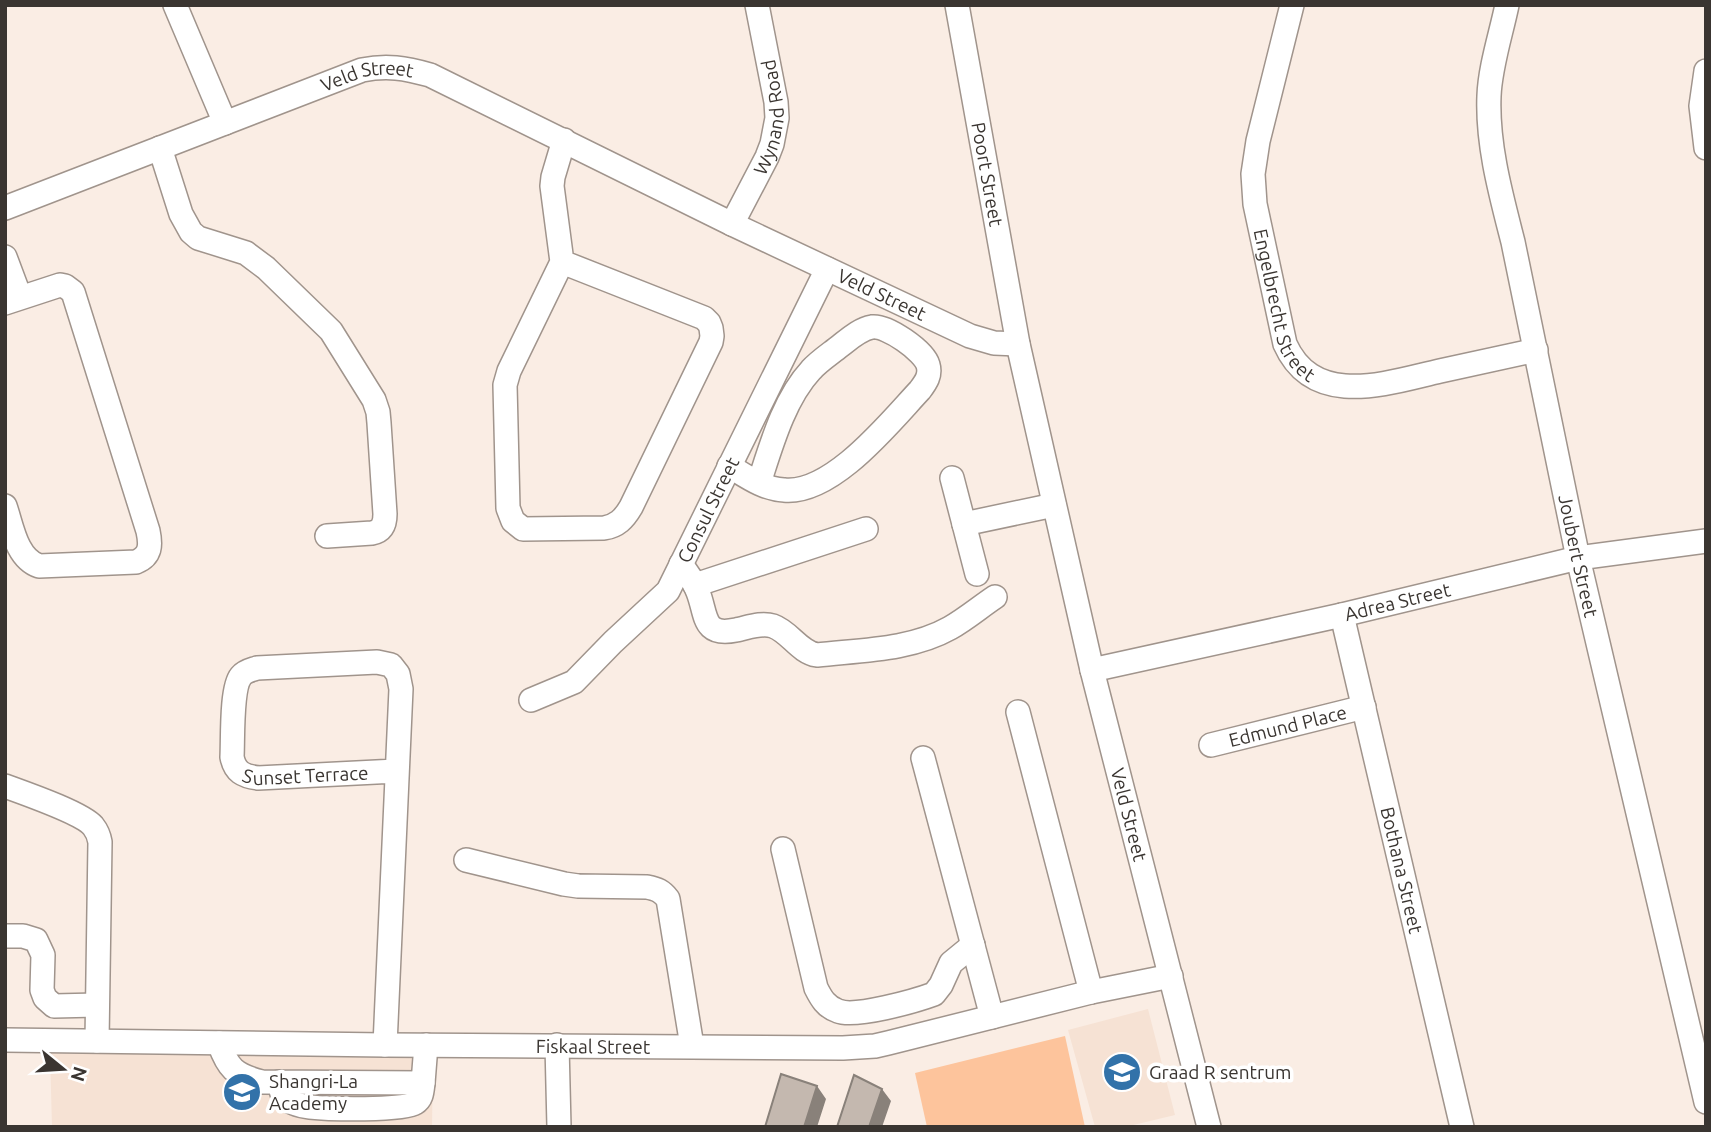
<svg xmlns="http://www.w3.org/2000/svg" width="1711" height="1132" font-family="Ubuntu,sans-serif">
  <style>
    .built { fill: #f6e2d4 }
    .green { fill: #fdc49c }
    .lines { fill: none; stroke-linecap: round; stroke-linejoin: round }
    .minor-casing { stroke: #a0948c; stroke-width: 26 }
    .minor { stroke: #fff; stroke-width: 23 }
    .shaded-wall { fill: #89817a }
    .building { fill: #c4b8af; stroke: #89817a; stroke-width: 2 }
    .labels { text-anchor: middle; stroke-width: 7; stroke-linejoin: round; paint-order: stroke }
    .street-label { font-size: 19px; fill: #3a3531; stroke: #fff }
    .poi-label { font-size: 19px; fill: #3a3531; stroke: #fff; text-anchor: start }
  </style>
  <rect width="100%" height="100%" fill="#faede4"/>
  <path class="built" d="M1148,1009L1175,1115L1125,1127H1095L1068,1030Z
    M50,1053L433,1057L432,1127H52Z"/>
  <path class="green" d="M1065,1036L1085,1127H927L915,1073Z"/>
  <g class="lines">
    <defs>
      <g id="minor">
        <path d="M175,5L225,123"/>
        <path id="s1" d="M957,5L1018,344L1092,670L1209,1127"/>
        <path id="s2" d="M1292,5L1258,141L1253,174L1255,204L1285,344C1314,409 1387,383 1440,371C1472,364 1504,357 1536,350"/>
        <path id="s3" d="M1507,5C1501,34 1490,67 1489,96C1487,145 1501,195 1513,242L1578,558L1706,1102"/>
        <path d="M1706,71L1701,106L1706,148"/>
        <path d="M160,148L181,214L191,232L198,238L246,253L266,268L331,331L374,400L378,412L379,423L385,514C385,524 382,531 372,533L327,536"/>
        <path id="s4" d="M5,208L362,70C387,65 405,68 430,75L732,224L970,336L994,343L1018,344"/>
        <path id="s5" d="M732,224L767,157L772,144L777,118L776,102L757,5"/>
        <path d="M5,257L20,297"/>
        <path d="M562,262L704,318L709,323L711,328L712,336L711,342L631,507C624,519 617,526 604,528L523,529L513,521L508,508L505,385L509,371L562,262L552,186L553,177L564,140"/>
        <path d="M5,303L60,285L65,286L73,292L148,531C151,545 151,556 136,562L39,566C16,558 12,526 5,506"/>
        <path d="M729,466C746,476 763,489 784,490C832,495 890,422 920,390C926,382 931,375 928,365C924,351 887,325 872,327C860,329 849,339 840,346C830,354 819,361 811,370C784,399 771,446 759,483"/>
        <path d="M952,478L977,574"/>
        <path d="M964,524L1054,505"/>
        <path d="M681,564C687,573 694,581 698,592C707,615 702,637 736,630C747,628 761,622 773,626C790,632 799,652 817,655C862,650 911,650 950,628C966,619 980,607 995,597"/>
        <path d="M695,585L866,529"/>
        <path id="s6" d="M1342,615L1462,1127"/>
        <path id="s7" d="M1092,670L1342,615L1578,558L1706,541"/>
        <path id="s8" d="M531,700L574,682L613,642L668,591L827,269"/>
        <path d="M1018,712L1091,992"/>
        <path id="s9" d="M1211,745L1364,707"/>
        <path d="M923,758L992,1017"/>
        <path d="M5,786C24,793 82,813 93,826C97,831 99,836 100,842L97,1041"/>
        <path d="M783,849L816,988C821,998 826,1007 838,1011C855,1018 915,1001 934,994L941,985L951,963L973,945"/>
        <path d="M466,860L564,884L578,886L647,887C657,889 662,891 668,899L692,1046"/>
        <path d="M5,936H23L36,940L43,955L42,990L45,998L54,1006L97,1005"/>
        <path id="s10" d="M5,1040L385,1045L843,1048L875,1046L888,1043L1091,992L1171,976"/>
        <path d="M219,1043C228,1068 234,1075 262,1082L423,1083L426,1045"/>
        <path id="s11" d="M385,1045L401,689L398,674L391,665L377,662L257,668C251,670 245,671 241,676C231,688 233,739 232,757C235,772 243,776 258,778L396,771"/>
        <path d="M557,1045L559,1127"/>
        <path d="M279,1082C280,1087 281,1093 284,1097C290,1103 302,1106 310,1107C328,1109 403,1111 415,1103C422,1099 422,1091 423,1083"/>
      </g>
    </defs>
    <use href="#minor" class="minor-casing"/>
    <use href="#minor" class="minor"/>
  </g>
  <path class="shaded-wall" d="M817,1086L826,1099L817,1127H804Z
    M882,1089L891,1101L882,1127H869Z"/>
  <path class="building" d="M781,1074L817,1086L804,1127H765Z
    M854,1075L882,1089L869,1127H837Z"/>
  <defs>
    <symbol id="school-disc" viewBox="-11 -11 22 22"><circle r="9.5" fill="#3272a9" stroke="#fff"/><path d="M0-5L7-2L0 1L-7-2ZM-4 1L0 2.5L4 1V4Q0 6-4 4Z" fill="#fff"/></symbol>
  </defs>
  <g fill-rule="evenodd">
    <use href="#school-disc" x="1100" y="1050" width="44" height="44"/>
    <use href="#school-disc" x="220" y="1070" width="44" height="44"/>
  </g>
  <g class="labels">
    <g class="street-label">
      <text dy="7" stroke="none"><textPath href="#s4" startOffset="387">Veld Street</textPath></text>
      <text dy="7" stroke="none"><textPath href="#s5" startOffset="116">Wynand Road</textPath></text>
      <text dy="7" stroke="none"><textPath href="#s1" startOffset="172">Poort Street</textPath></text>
      <text dy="7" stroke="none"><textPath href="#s4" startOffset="954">Veld Street</textPath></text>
      <text dy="7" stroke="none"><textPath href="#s2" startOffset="310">Engelbrecht Street</textPath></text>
      <text dy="7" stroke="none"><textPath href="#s8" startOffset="268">Consul Street</textPath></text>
      <text dy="7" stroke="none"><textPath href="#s3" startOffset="562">Joubert Street</textPath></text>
      <text dy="7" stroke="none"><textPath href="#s7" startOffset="313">Adrea Street</textPath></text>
      <text dy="7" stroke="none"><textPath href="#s9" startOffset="79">Edmund Place</textPath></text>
      <text dy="7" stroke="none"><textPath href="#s11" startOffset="702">Sunset Terrace</textPath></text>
      <text dy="7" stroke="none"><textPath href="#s1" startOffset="828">Veld Street</textPath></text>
      <text dy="7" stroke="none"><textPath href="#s6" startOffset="262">Bothana Street</textPath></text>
      <text dy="7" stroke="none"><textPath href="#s10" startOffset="588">Fiskaal Street</textPath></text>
    </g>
    <g class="poi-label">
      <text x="1149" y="1079">Graad R sentrum</text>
      <text x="269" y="1088">Shangri-La<tspan x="269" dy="22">Academy</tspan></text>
    </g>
  </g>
  <rect width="1711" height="1132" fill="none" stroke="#3a3531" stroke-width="14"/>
  <g transform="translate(63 1069) rotate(108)" stroke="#ffffff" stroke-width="5" paint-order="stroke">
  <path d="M0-5L12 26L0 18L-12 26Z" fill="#3a3531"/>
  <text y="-10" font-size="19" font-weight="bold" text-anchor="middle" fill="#3a3531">N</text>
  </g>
</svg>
